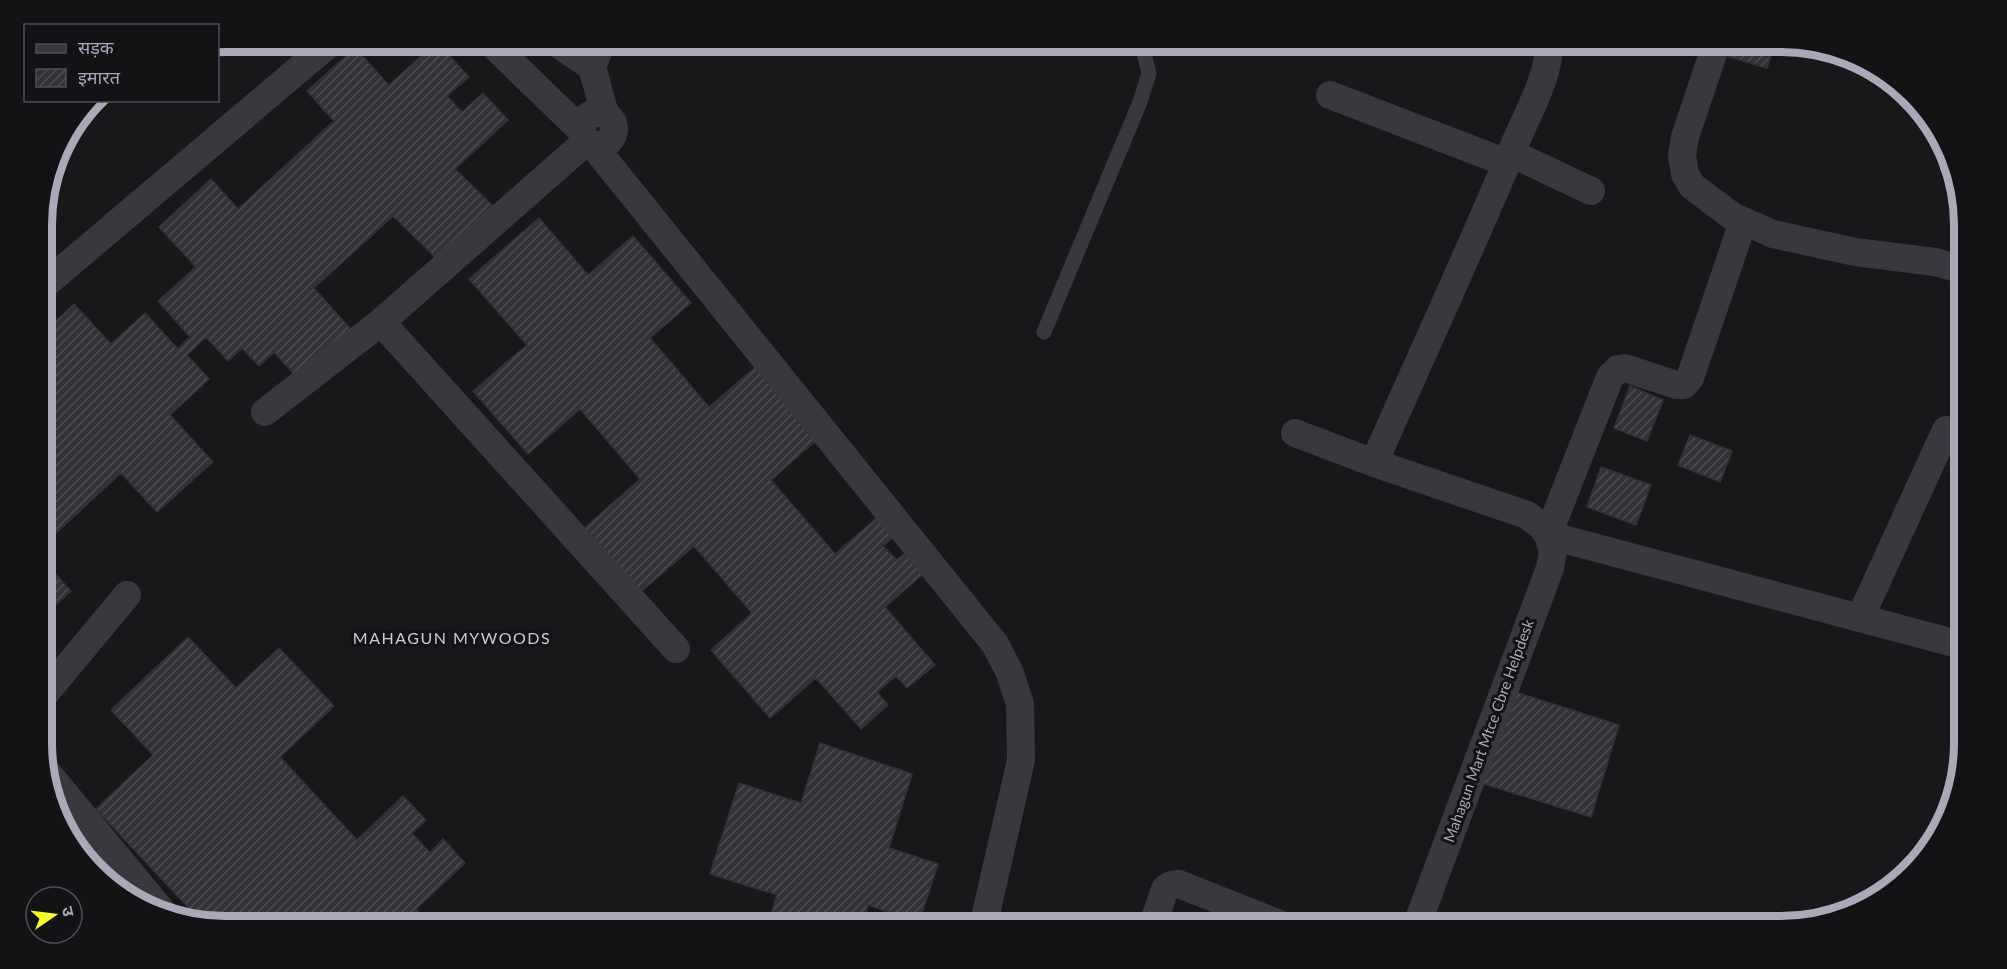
<svg xmlns="http://www.w3.org/2000/svg" width="2007" height="969" font-family="Lato,'Noto Sans Devanagari',sans-serif">
  <style>
    .building { fill: url(#building-hatch); stroke: #333136; stroke-width: 1.5 }
    .lines { fill: none; stroke-linecap: round; stroke-linejoin: round }
    .service { stroke: #3a383f; stroke-width: 15 }
    .minor { stroke: #3a383f; stroke-width: 28 }
    .labels { text-anchor: middle; stroke-width: 6; stroke-linejoin: round; paint-order: stroke }
    .street-label { font-size: 15px; fill: #aaa9ba; stroke: #131215 }
    .neighbourhood-label { font-size: 16px; letter-spacing: 1.5px; fill: #cccad6; stroke: #131215 }
    .rim { fill: none; stroke: #aaa9ba; stroke-width: 8 }
  </style>
  <defs>
    <pattern id="building-hatch" width="6" height="6" patternUnits="userSpaceOnUse" patternTransform="scale(1.5)"><rect width="6" height="6" fill="#343236"/><path d="M-1 1l2-2M0 6l6-6M5 7l2-2" fill="none" stroke="#4f4d51"/></pattern>
  </defs>
  <rect width="100%" height="100%" fill="#18171a"/>
  <path class="building" d="M437,42L469,77L447,96L462,112L483,93L508,120L455,169L494,207L435,257L393,216L314,288L354,333L300,381L274,352L259,366L242,348L228,361L206,337L187,355L209,379L170,415L213,462L157,512L121,473L43,545V398L55,387L43,374V333L74,304L111,344L145,313L178,349L190,337L158,301L196,267L159,227L211,179L238,209L334,121L307,91L355,48L389,85Z
    M1730,42H1775L1767,68L1726,56Z
    M539,218L588,275L633,236L691,303L650,338L709,407L759,364L821,436L771,480L835,554L881,514L898,533L883,546L897,560L911,548L929,569L885,607L935,665L907,688L896,676L877,692L888,705L861,729L816,678L770,718L711,650L752,613L694,546L636,596L580,532L640,479L580,409L528,454L473,391L527,345L469,279Z
    M1630,386L1663,400L1647,441L1614,428Z
    M1690,435L1732,451L1720,482L1678,465Z
    M1601,467L1651,485L1636,525L1587,507Z
    M43,560L71,591L43,617Z
    M188,637L236,688L279,648L334,706L280,757L357,840L403,796L426,820L412,833L430,853L443,839L465,863L416,909L433,927H225L202,922L96,809L153,755L111,710Z
    M1509,690L1619,725L1591,817L1481,783Z
    M820,743L912,774L889,848L938,864L919,922L868,905L861,927H767L777,895L710,874L739,783L801,803Z"/>
  <g class="lines">
    <path class="service" d="M1044,332L1140,102L1149,73L1141,42"/>
    <path class="minor" d="M490,42L582,131
      M555,42L592,67
      M602,42L592,67L605,114
      M1717,42L1685,137L1682,155L1685,174L1692,186L1732,216L1773,234L1855,252L1935,262L1964,270
      M1330,95L1507,163
      M582 129a16 16 0 1 1 32 0a16 16 0 1 1-32 0Z
      M592,144L995,644L1010,673L1020,704L1021,760L983,927
      M1511,153L1591,191
      M43,286L331,42
      M381,322L676,649
      M265,412L381,322L587,141
      M1295,433L1374,463L1527,515L1539,524L1548,535L1965,646
      M1374,463C1421,356 1471,249 1516,141C1528,113 1551,72 1549,42
      M1548,535L1610,377L1618,369L1625,368L1676,385H1684L1690,378L1743,222
      M1860,618L1946,430
      M43,696L127,595
      M45,770L165,915
      M1152,927L1165,889L1171,885L1179,884L1287,927
      M1416,927L1550,568L1553,551L1548,535"/>
  </g>
  <g class="labels">
    <g class="street-label">
      <text transform="translate(1489 731) rotate(-70)" y="5">Mahagun Mart Mtce Cbre Helpdesk</text>
    </g>
    <g class="neighbourhood-label">
      <text x="452" y="644">MAHAGUN MYWOODS</text>
    </g>
  </g>
  <path d="M0 0H2007V969H0ZM225 52H1781A173 173 0 0 1 1954 225V743A173 173 0 0 1 1781 916H225A173 173 0 0 1 52 743V225A173 173 0 0 1 225 52Z" fill="#131215" fill-rule="evenodd"/>
  <path class="rim" d="M225 52H1781A173 173 0 0 1 1954 225V743A173 173 0 0 1 1781 916H225A173 173 0 0 1 52 743V225A173 173 0 0 1 225 52Z"/>
  <rect x="24" y="24" width="195" height="78" fill="#131215" stroke="#4f4e57" stroke-width="1.5"/>
  <rect x="36" y="44" width="30" height="9" fill="#3a383f" stroke="#4f4e57" stroke-width="1.5"/>
  <text x="78" y="54" font-size="18" fill="#aaa9ba">सड़क</text>
  <rect x="36" y="69" width="30" height="18" fill="url(#building-hatch)" stroke="#4f4e57" stroke-width="1.5"/>
  <text x="78" y="84" font-size="18" fill="#aaa9ba">इमारत</text>
  <g transform="translate(54 915) rotate(76)"><circle r="28" fill="#131215" stroke="#4f4e57" stroke-width="1.5"/>
  <path d="M0-4.5L10 22L0 15L-10 22Z" fill="#f2ff2a"/>
  <text y="-9" font-size="16" font-weight="bold" text-anchor="middle" fill="#aaa9ba">उ</text>
  </g>
</svg>
